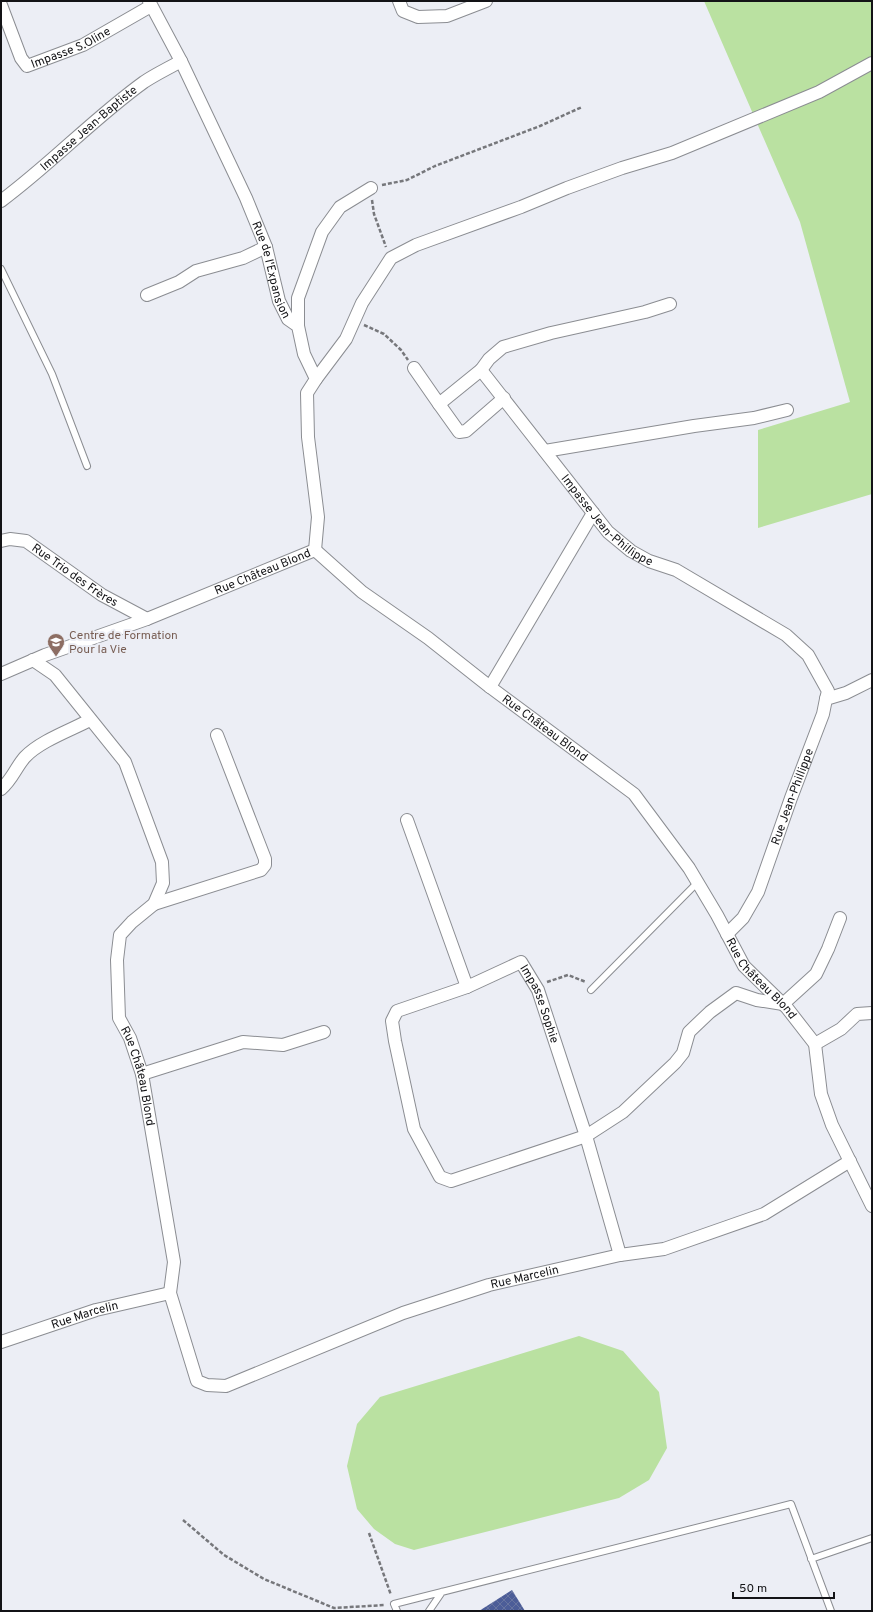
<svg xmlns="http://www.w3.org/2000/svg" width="873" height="1612" font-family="Overpass,sans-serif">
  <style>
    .green { fill: #bae1a1 }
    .building { fill: url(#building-cross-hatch) }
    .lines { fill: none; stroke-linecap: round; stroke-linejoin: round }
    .lane-casing { stroke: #8b8d92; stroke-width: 8 }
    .street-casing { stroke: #8b8d92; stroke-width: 14 }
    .path { stroke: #76777b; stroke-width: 2.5; stroke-dasharray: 4 2; stroke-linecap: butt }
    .lane { stroke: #fff; stroke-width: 6 }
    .street { stroke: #fff; stroke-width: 12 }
    .labels { text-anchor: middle; stroke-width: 4; stroke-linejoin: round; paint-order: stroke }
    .street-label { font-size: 12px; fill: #131316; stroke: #eceef5 }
    .education-label { font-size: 12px; fill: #785e54; stroke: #eceef5; text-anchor: start }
  </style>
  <defs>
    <pattern id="building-cross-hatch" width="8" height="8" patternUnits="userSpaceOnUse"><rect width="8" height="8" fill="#4c5d98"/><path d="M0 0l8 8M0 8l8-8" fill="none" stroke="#6774a0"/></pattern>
  </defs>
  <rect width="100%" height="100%" fill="#eceef5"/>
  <path class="green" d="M704,1H872V494L758,528V430L850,402L800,222Z
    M579,1336L623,1351L659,1392L667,1448L649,1480L619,1498L414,1550L395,1544L374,1529L357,1509L347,1466L357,1424L380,1397Z"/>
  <path class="building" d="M512,1590L525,1611H479Z"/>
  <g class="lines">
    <defs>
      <path id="lane" d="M1,269L52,374L87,466
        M591,990L697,883
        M811,1559L872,1538
        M397,1611L394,1604L791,1504L831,1611
        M429,1611L442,1592"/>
      <g id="street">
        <path id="s1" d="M149,1L181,61L246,198L266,247L279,301L288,319L298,326L304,354L316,379L307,393L308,437L318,517L315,550"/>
        <path d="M399,1L403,11L418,17L447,16L486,1"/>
        <path id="s2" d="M1,5L21,58L27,66L83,45L151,6"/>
        <path id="s3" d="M1,201C51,164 94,118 144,82C156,74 169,68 181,61"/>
        <path d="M147,295L179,282L196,271L243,258L266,247"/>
        <path d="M298,326V298L322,232L340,207L371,188"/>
        <path id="s4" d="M414,368L439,404L481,370L608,532L631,551L649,561L676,570L786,635L808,655L828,691L826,699"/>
        <path d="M481,370L489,359L503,347L551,333L645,312L670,304"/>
        <path d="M316,379L346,339L362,303L391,258L416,245L521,207L567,188L622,168L672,153L819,92L872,63"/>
        <path d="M439,404L459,432L466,431L504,398"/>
        <path d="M545,451L694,426L754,418L787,410"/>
        <path id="s5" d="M1,541L10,539L26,541L102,595L147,619"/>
        <path id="s6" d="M315,550L362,592L428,638L490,687L634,794L689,868L717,915L744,966L787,1008L815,1044L821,1094L832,1125L872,1206"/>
        <path id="s7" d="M33,660L55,675L125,762L162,862L163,883L154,904L132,922L120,935L117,960L119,1018L130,1038L142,1074L174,1262L170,1293L197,1381L207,1385L226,1386L403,1313L489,1285L620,1255L664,1249L764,1214L850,1161"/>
        <path id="s8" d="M1,674L45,655L147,619L315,550"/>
        <path d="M490,687L593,513"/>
        <path d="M1,789C12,780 16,767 25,757C40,741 71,730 90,720"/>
        <path id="s9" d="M407,820L467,987L521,962L538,990L586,1136L620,1255"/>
        <path d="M154,904L261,870L265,865V859L217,735"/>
        <path id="s10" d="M727,934L743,918L758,892L791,798L823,714L826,699L846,693L872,680"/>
        <path d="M467,987L397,1011L392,1021L395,1041L414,1129L440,1177L451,1181L586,1136L623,1112L675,1063L683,1053L689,1032L710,1012L736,993L757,1000L783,1004L816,974L828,949L840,918"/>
        <path d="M815,1044L841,1029L857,1014L872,1013"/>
        <path d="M142,1074L243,1042L283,1045L324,1032"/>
        <path id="s11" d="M1,1342L96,1310L170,1293"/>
      </g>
    </defs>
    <use href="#lane" class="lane-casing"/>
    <use href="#street" class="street-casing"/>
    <path class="path" d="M382,185L407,180L435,166L540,126L582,107
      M372,200L374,214L386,247
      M364,325L384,334L401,350L408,360
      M547,982L568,975L586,982
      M183,1520L224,1555L264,1579L334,1608L385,1605
      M369,1533L391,1595"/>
    <use href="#lane" class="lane"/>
    <use href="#street" class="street"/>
  </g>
  <defs>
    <symbol id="university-pin" viewBox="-11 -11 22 30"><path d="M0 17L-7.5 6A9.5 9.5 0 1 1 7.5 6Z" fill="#8d6e63" stroke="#eceef5"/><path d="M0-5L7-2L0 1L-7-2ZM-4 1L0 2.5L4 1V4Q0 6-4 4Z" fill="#fff"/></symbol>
  </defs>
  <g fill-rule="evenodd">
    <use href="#university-pin" x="46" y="632" width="20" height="27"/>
  </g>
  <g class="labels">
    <g class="street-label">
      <text dy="4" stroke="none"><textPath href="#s2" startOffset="114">Impasse S.Oline</textPath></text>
      <text dy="4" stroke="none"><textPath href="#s3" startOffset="114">Impasse Jean-Baptiste</textPath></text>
      <text dy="4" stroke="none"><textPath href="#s1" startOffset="296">Rue de l'Expansion</textPath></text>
      <text dy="4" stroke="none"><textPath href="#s4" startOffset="295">Impasse Jean-Phillippe</textPath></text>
      <text dy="4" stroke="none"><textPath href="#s8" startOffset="281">Rue Château Blond</textPath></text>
      <text dy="4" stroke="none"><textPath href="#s5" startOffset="85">Rue Trio des Frères</textPath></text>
      <text dy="4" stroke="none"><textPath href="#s6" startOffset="291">Rue Château Blond</textPath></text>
      <text dy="4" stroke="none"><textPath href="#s10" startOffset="154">Rue Jean-Phillippe</textPath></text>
      <text dy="4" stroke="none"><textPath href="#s6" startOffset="627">Rue Château Blond</textPath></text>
      <text dy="4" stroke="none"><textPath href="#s9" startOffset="283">Impasse Sophie</textPath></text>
      <text dy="4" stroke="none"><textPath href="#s7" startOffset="480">Rue Château Blond</textPath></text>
      <text dy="4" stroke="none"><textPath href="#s7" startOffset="1141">Rue Marcelin</textPath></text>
      <text dy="4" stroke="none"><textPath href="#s11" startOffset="88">Rue Marcelin</textPath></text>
    </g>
    <g class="education-label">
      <text x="69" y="639">Centre de Formation<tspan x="69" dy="14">Pour la Vie</tspan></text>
    </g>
  </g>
  <rect width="873" height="1612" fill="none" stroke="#131316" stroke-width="4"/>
  <path d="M733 1592v6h101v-6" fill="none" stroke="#131316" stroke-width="2"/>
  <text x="739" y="1592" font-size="12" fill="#131316" stroke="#eceef5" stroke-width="3" paint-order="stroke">50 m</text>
</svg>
